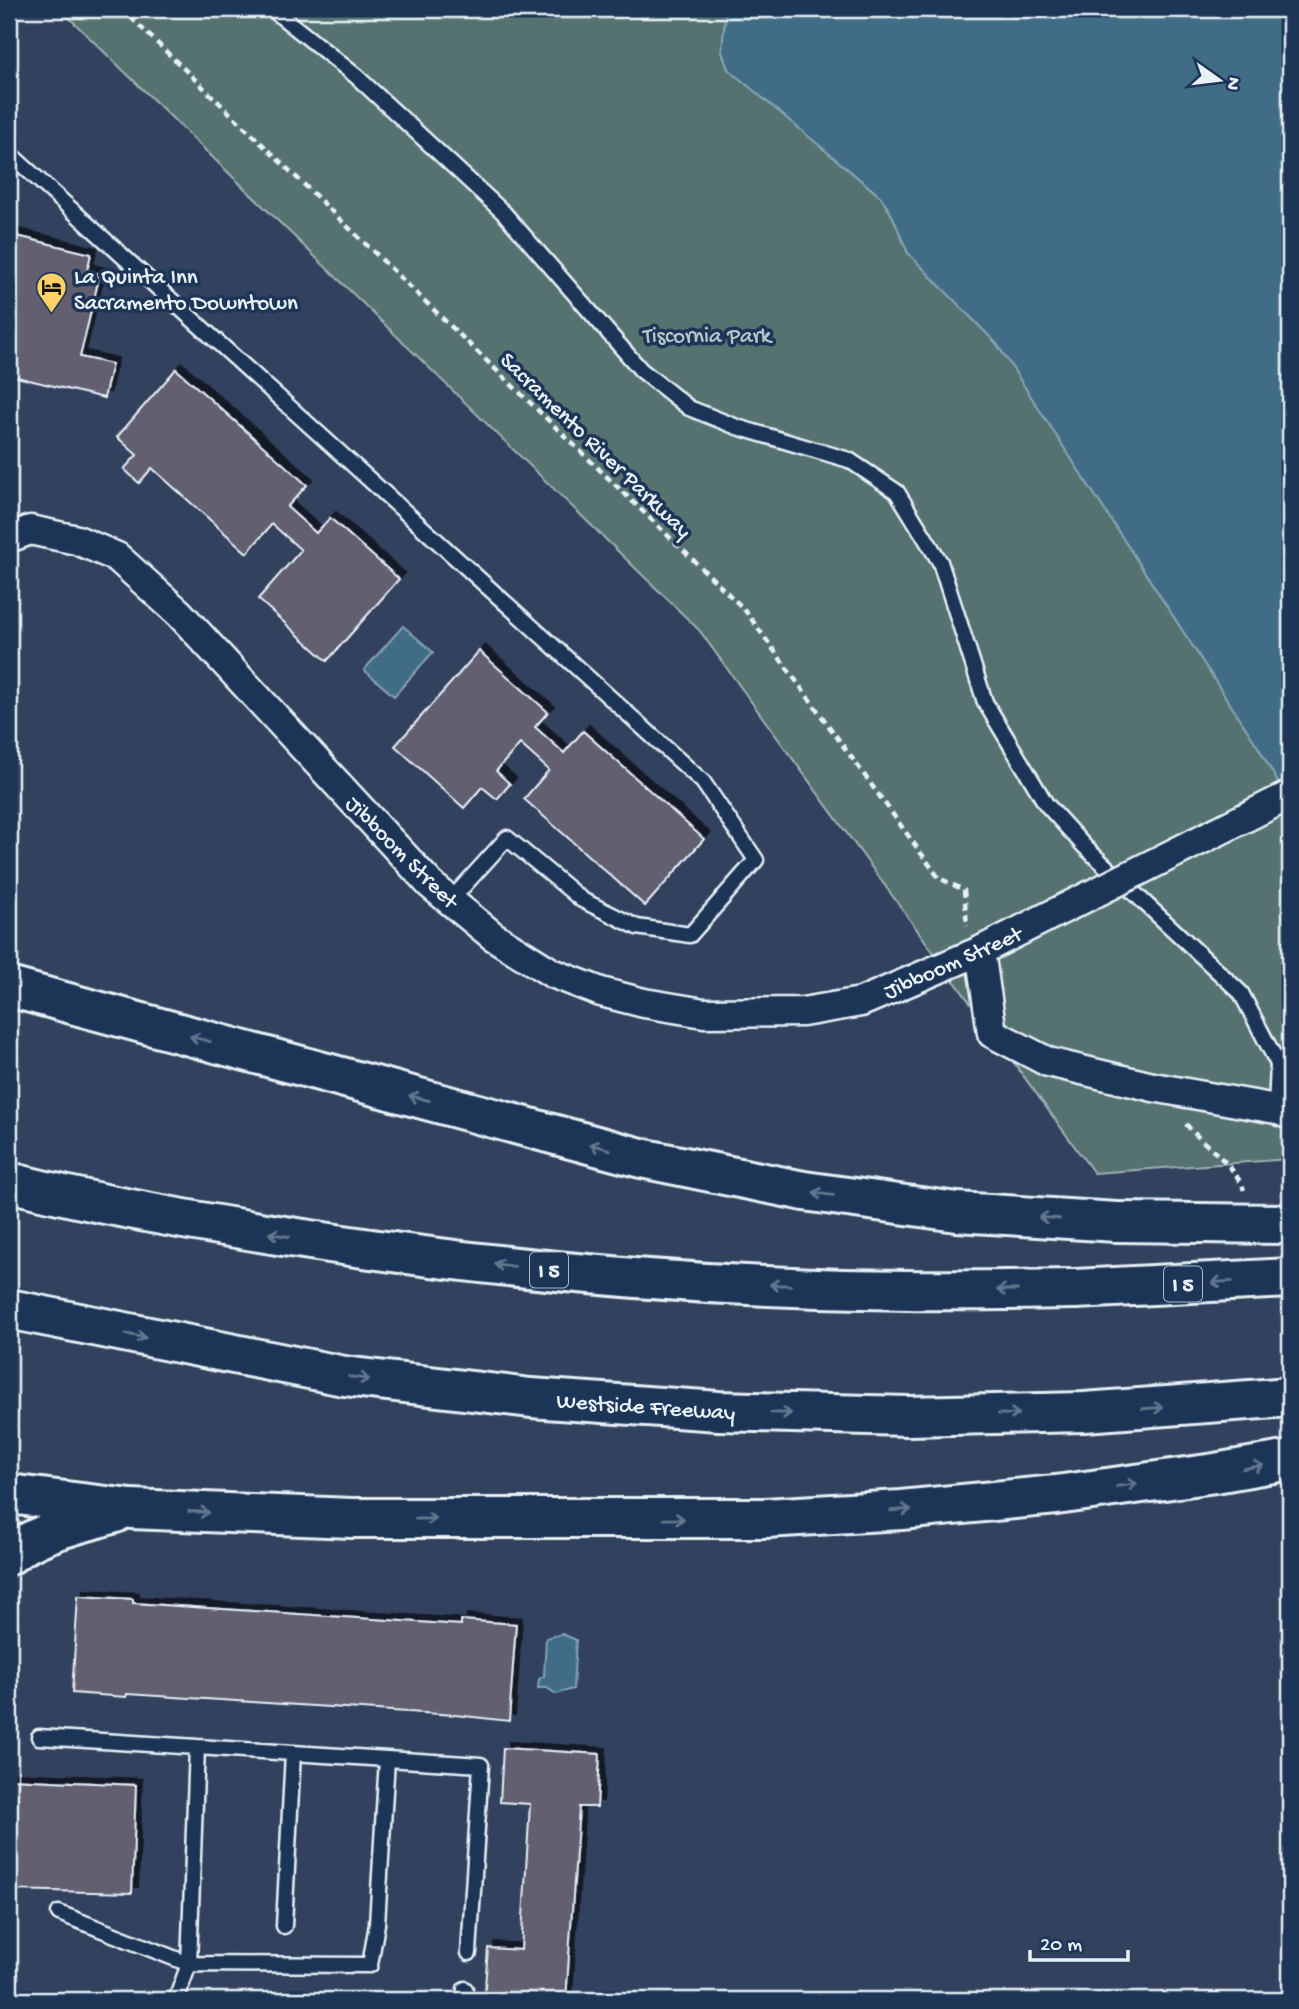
<svg xmlns="http://www.w3.org/2000/svg" width="1299" height="2009" font-family="'Gochi Hand',sans-serif">
  <style>
    .green { fill: #547271; stroke: #9eb2b4; stroke-width: 2 }
    .water { fill: #416d85; stroke: #84a2b3; stroke-width: 2 }
    .building { fill: #625e70; stroke: #e8f1f8; stroke-width: 2; filter: url(#shadow) }
    .lines { fill: none; stroke-linecap: round; stroke-linejoin: round }
    .lane-casing { stroke: #e8f1f8; stroke-width: 19 }
    .street-casing { stroke: #e8f1f8; stroke-width: 33 }
    .highway-casing { stroke: #e8f1f8; stroke-width: 44 }
    .path { stroke: #e8f1f8; stroke-width: 4.5; stroke-dasharray: 7 5; stroke-linecap: butt }
    .lane { stroke: #1d3557; stroke-width: 14 }
    .street { stroke: #1d3557; stroke-width: 28 }
    .highway { stroke: #1d3557; stroke-width: 38 }
    .street-bridge-casing { stroke: #e8f1f8; stroke-width: 33; stroke-linecap: butt }
    .highway-bridge-casing { stroke: #e8f1f8; stroke-width: 44; stroke-linecap: butt }
    .street-bridge { stroke: #1d3557; stroke-width: 28 }
    .highway-bridge { stroke: #1d3557; stroke-width: 38 }
    .oneway { stroke: #64778f }
    .labels { text-anchor: middle; stroke-width: 7; stroke-linejoin: round; paint-order: stroke }
    .shield { fill: #1d3557; stroke: #abb9c8; stroke-width: 2 }
    .shield-label { font-size: 21px; font-weight: bold; fill: #e8f1f8 }
    .poi-label { font-size: 23px; fill: #e8f1f8; stroke: #1d3557; text-anchor: start }
    .park-label { font-size: 23px; fill: #b4c5c9; stroke: #1d3557 }
    .street-label { font-size: 23px; fill: #e8f1f8; stroke: #1d3557 }
  </style>
  <defs>
    <filter id="shadow"><feDropShadow dx="6" dy="-6" stdDeviation="0" flood-color="#0009"/></filter>
  </defs>
  <rect width="100%" height="100%" fill="#32415e"/>
  <filter id="ink" filterUnits="userSpaceOnUse"><feTurbulence type="fractalNoise" baseFrequency=".0143" numOctaves="2"/><feDisplacementMap in="SourceGraphic" scale="14" xChannelSelector="R" yChannelSelector="G"/><feConvolveMatrix kernelMatrix="1 2 1 2 8 2 1 2 1" color-interpolation-filters="sRGB"/></filter>
  <g filter="url(#ink)">
    <path class="green" d="M60,9H726L722,51L728,69L881,197L893,217L908,253L997,344L1260,750L1290,804V1159L1094,1173L699,630Z"/>
    <path class="water" d="M726,9H1290V804L1260,750L997,344L908,253L893,217L881,197L728,69L722,51Z
      M403,626L433,652L394,696L364,670Z
      M562,1634L576,1640L573,1689L556,1694L547,1688H538L539,1679L544,1676L546,1638Z"/>
    <path class="building" d="M13,235L91,254L87,271L100,274L80,357L112,364L104,398L12,376L9,388V251Z
      M176,369L307,485L287,507L316,533L330,518L399,579L327,661L258,599L301,550L272,524L247,553L152,468L139,483L124,469L137,455L117,437Z
      M479,651L548,712L535,727L564,753L583,731L704,839L645,906L524,799L549,770L520,744L496,771L510,784L497,799L482,787L464,808L395,746Z
      M78,1596L133,1599V1603L461,1625V1620L516,1624L509,1721L455,1715L127,1694L126,1697L72,1693Z
      M503,1748L600,1754L597,1807H579L566,2000H484L488,1948L521,1950L530,1804L500,1802Z
      M9,1779L136,1785L132,1893L9,1890Z"/>
    <g class="lines">
      <defs>
        <path id="lane" d="M272,9L356,76L504,213L641,370L689,408L737,427L849,460L897,492L940,562L985,702L1046,804L1085,847L1241,993L1278,1064L1276,1109
          M9,153L703,782L756,860L690,935L637,927L582,900L507,838L450,901
          M39,1737L197,1747
          M293,1753L481,1765L469,1953
          M59,1913L189,1964L197,1747L293,1753L284,1926
          M176,2000L189,1964L370,1965L377,1924L387,1759
          M464,2000L465,1989"/>
        <path id="street" d="M9,538L30,530L77,540L117,557L179,613L431,885L493,936L552,973L601,992L644,1003L704,1013L803,1012L861,1002L980,951L1043,919
          M980,951L992,1033L1048,1062L1153,1087L1276,1109L1290,1115"/>
        <path id="highway" d="M9,987L641,1158L804,1191L957,1212L1117,1222
          M9,1182C99,1205 192,1221 284,1236C490,1269 699,1288 908,1290C964,1291 1020,1290 1075,1289
          M9,1309L344,1376L531,1398L719,1411L908,1416L1084,1412L1290,1397
          M9,1494L131,1509L352,1518H765L901,1510L1056,1495L1215,1473L1290,1460
          M9,1555C39,1531 79,1524 115,1513"/>
      </defs>
      <use href="#lane" class="lane-casing"/>
      <use href="#street" class="street-casing"/>
      <use href="#highway" class="highway-casing"/>
      <path class="path" d="M122,9L744,609L939,878L964,890L967,926
        M1186,1124C1204,1146 1233,1162 1244,1190
        M1283,1312L1290,1337"/>
      <use href="#lane" class="lane"/>
      <use href="#street" class="street"/>
      <use href="#highway" class="highway"/>
      <defs>
        <path id="street-bridge" d="M1043,919L1290,795"/>
        <path id="highway-bridge" d="M1117,1222L1290,1224
          M1075,1289L1290,1278"/>
      </defs>
      <use href="#street-bridge" class="street-bridge-casing"/>
      <use href="#highway-bridge" class="highway-bridge-casing"/>
      <use href="#street-bridge" class="street-bridge"/>
      <use href="#highway-bridge" class="highway-bridge"/>
    </g>
    <defs><path id="oneway-shaft" d="M-6 0H5M1.5-3L5.5 0L1.5 3" fill="none" stroke-width="1.6" stroke-linecap="round" stroke-linejoin="round" transform="scale(1.75)"/></defs>
    <g class="oneway">
      <use href="#oneway-shaft" transform="translate(200 1039) rotate(-165)"/>
      <use href="#oneway-shaft" transform="translate(419 1098) rotate(-165)"/>
      <use href="#oneway-shaft" transform="translate(600 1147) rotate(-165)"/>
      <use href="#oneway-shaft" transform="translate(823 1194) rotate(-172)"/>
      <use href="#oneway-shaft" transform="translate(1049 1218) rotate(-176)"/>
      <use href="#oneway-shaft" transform="translate(279 1235) rotate(-171)"/>
      <use href="#oneway-shaft" transform="translate(504 1265) rotate(-173)"/>
      <use href="#oneway-shaft" transform="translate(1222 1282) rotate(177)"/>
      <use href="#oneway-shaft" transform="translate(780 1285) rotate(-178)"/>
      <use href="#oneway-shaft" transform="translate(1007 1290) rotate(180)"/>
      <use href="#oneway-shaft" transform="translate(136 1336) rotate(11)"/>
      <use href="#oneway-shaft" transform="translate(359 1378) rotate(7)"/>
      <use href="#oneway-shaft" transform="translate(1153 1408) rotate(-4)"/>
      <use href="#oneway-shaft" transform="translate(781 1413) rotate(1)"/>
      <use href="#oneway-shaft" transform="translate(1009 1414) rotate(-1)"/>
      <use href="#oneway-shaft" transform="translate(1253 1467) rotate(-10)"/>
      <use href="#oneway-shaft" transform="translate(1127 1485) rotate(-8)"/>
      <use href="#oneway-shaft" transform="translate(901 1510) rotate(-4)"/>
      <use href="#oneway-shaft" transform="translate(199 1512) rotate(3)"/>
      <use href="#oneway-shaft" transform="translate(426 1519)"/>
      <use href="#oneway-shaft" transform="translate(674 1519) rotate(-1)"/>
    </g>
  </g>
  <defs>
    <symbol id="hotel-pin" viewBox="-11 -11 22 30"><path d="M0 17L-7.5 6A9.5 9.5 0 1 1 7.5 6Z" fill="#ffd166" stroke="#1d3557"/><path d="M-6-4.5h1.5V1H6V5H4.5V3h-9V5H-6ZM-4 0a1.8 1.8 0 1 1 3.6 0ZM.5 0V-2.5h3Q6-2.5 6 0Z" fill="#111"/></symbol>
  </defs>
  <g fill-rule="evenodd">
    <use href="#hotel-pin" x="34" y="270" width="35" height="47"/>
  </g>
  <g class="labels">
    <g class="shield">
      <rect x="530" y="1252.5" width="38" height="35" rx="5"/>
      <rect x="1164" y="1266.5" width="38" height="35" rx="5"/>
    </g>
    <g class="shield-label">
      <text x="549" y="1277">I 5</text>
      <text x="1183" y="1291">I 5</text>
    </g>
    <g class="poi-label">
      <text x="74" y="283">La Quinta Inn<tspan x="74" dy="26">Sacramento Downtown</tspan></text>
    </g>
    <g class="park-label">
      <text x="707" y="342">Tiscornia Park</text>
    </g>
    <g class="street-label">
      <text transform="translate(597 444) rotate(44)" y="8">Sacramento River Parkway</text>
      <text transform="translate(403 851) rotate(45)" y="8">Jibboom Street</text>
      <text transform="translate(952 961) rotate(-24)" y="8">Jibboom Street</text>
      <text transform="translate(646 1405) rotate(4)" y="8">Westside Freeway</text>
    </g>
  </g>
  <rect width="1299" height="2009" fill="none" stroke="#1d3557" stroke-width="35"/>
  <rect x="18" y="18" width="1264" height="1974" fill="none" stroke="#e8f1f8" stroke-width="2.5" filter="url(#ink)"/>
  <g transform="translate(1219 80) rotate(104)" stroke="#1d3557" stroke-width="5" paint-order="stroke">
  <path d="M0-5L12 26L0 18L-12 26Z" fill="#e8f1f8"/>
  <text y="-10" font-size="19" font-weight="bold" text-anchor="middle" fill="#e8f1f8">N</text>
  </g>
  <path d="M1030 1950v10h98v-10" fill="none" stroke="#e8f1f8" stroke-width="3.5"/>
  <text x="1040" y="1950" font-size="21" fill="#e8f1f8" stroke="#1d3557" stroke-width="5" paint-order="stroke">20 m</text>
</svg>
